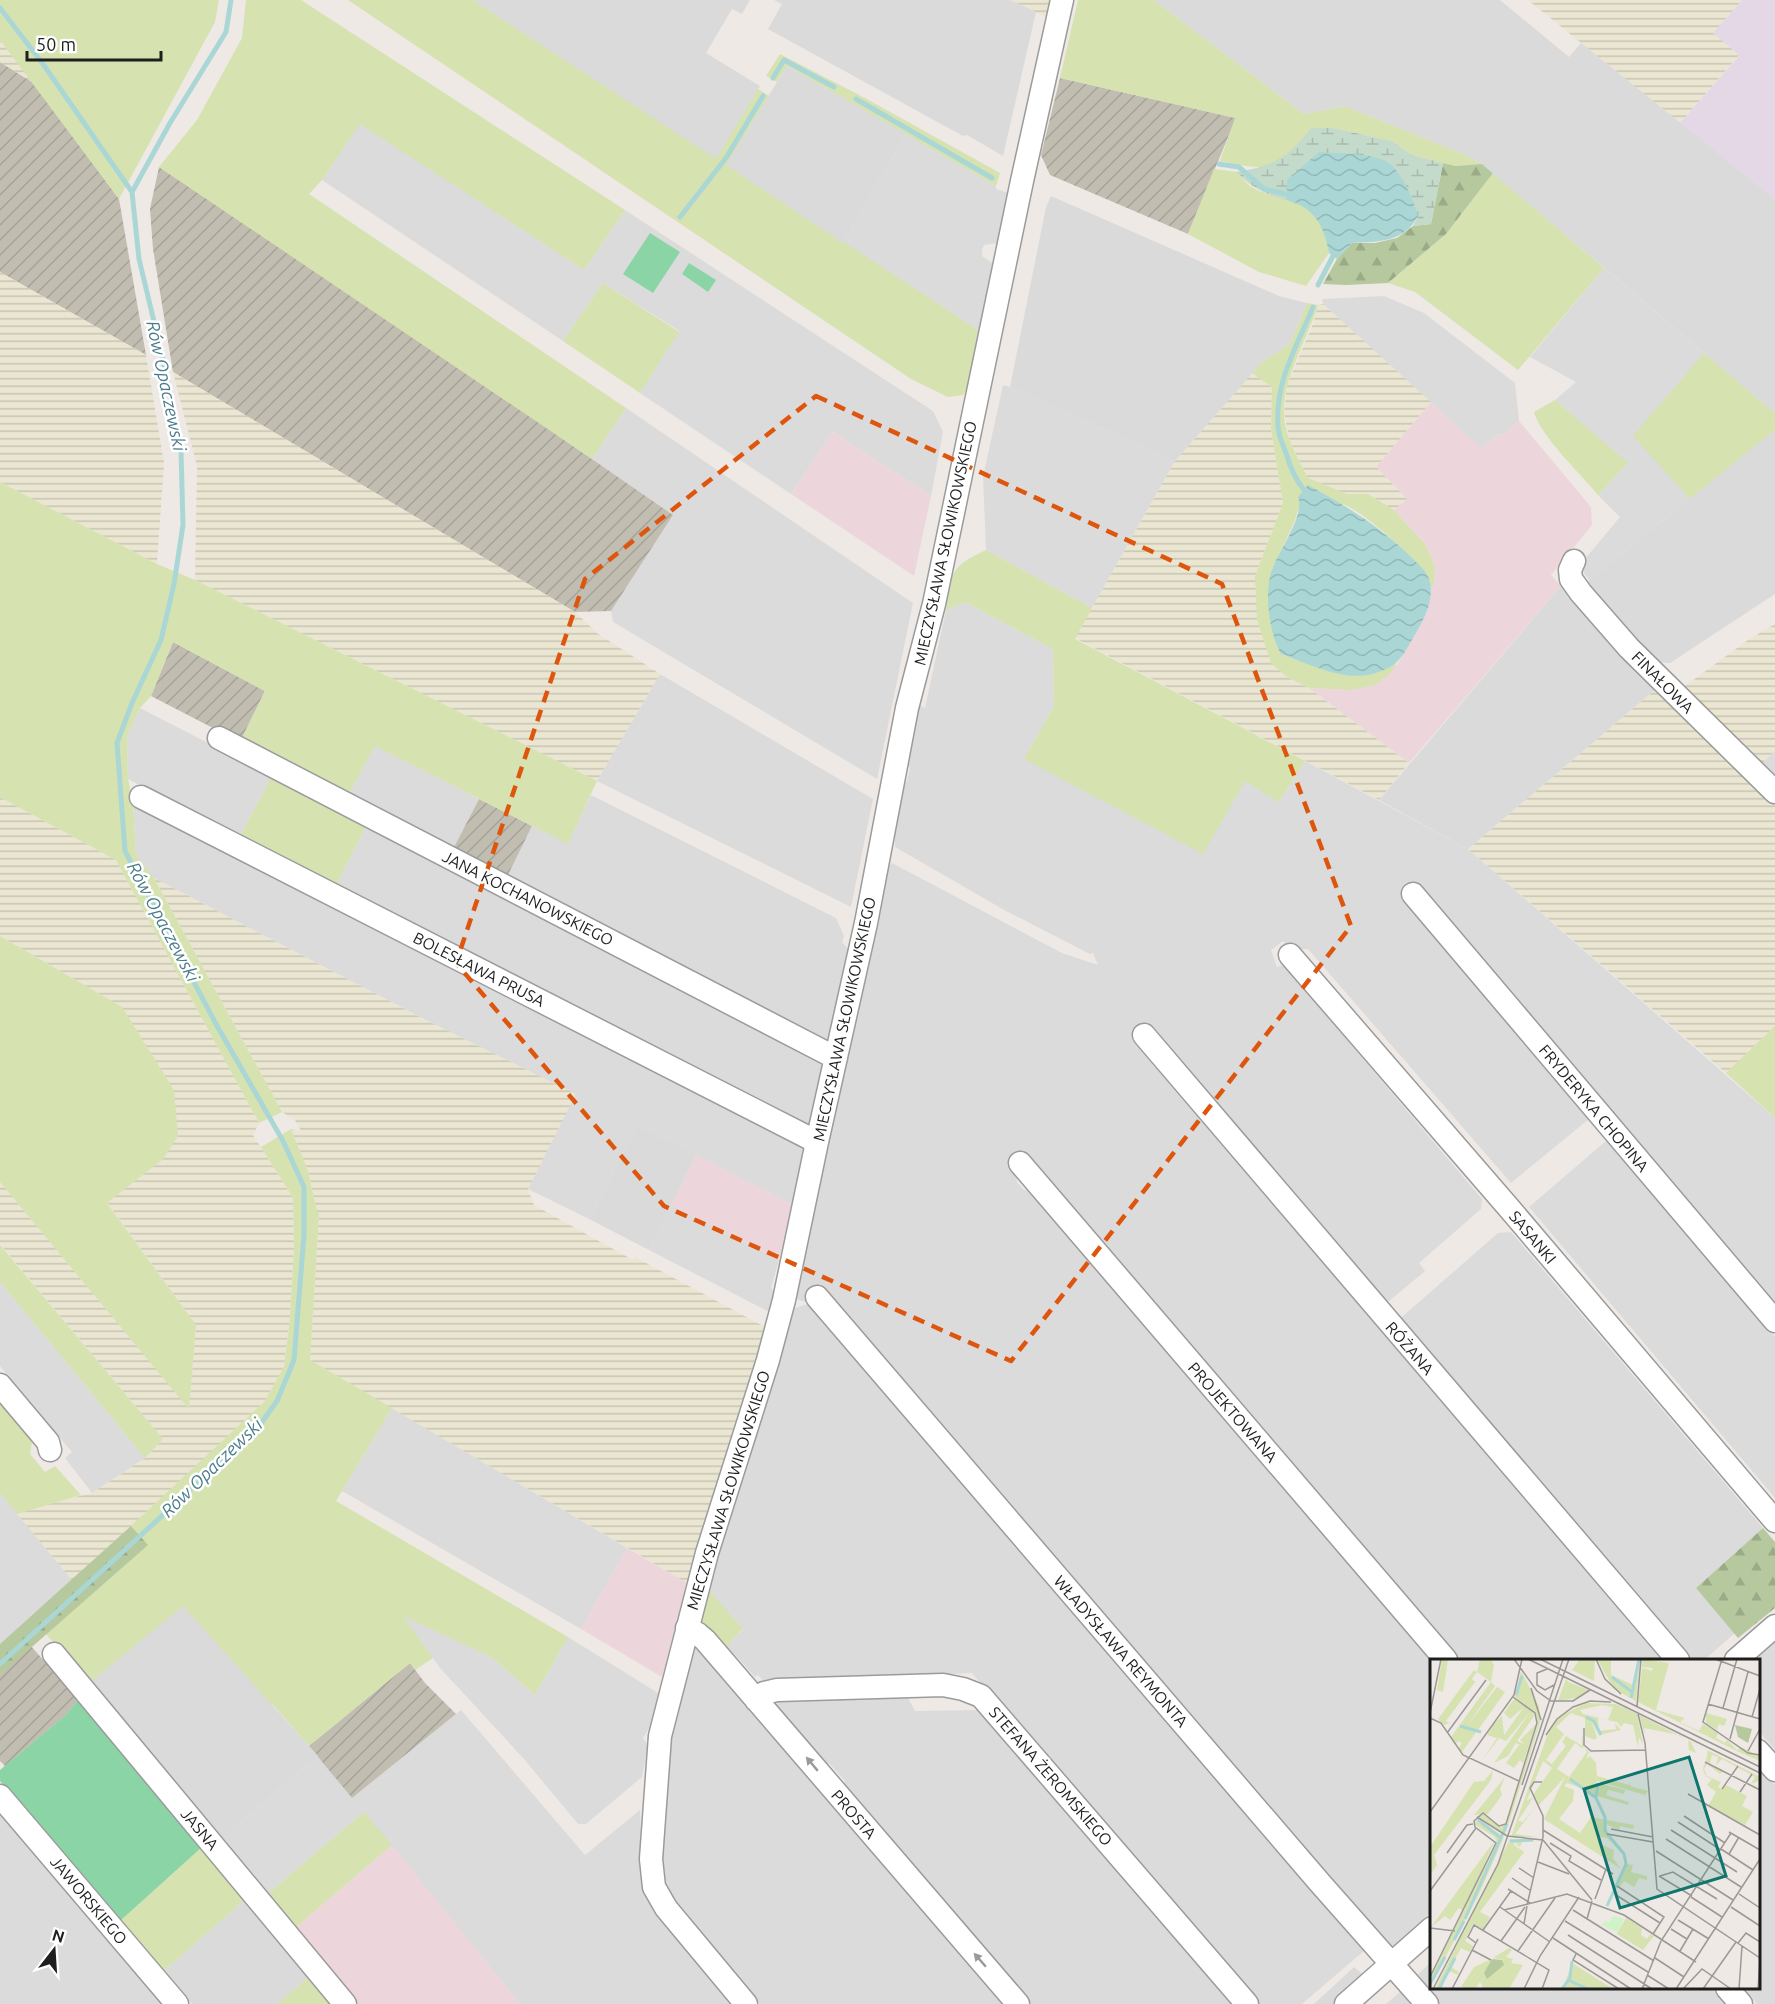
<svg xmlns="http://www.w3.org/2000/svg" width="1775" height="2004" font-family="Ubuntu,sans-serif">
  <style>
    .residential { fill: #dcdbdb }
    .commercial { fill: #edd6db }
    .industrial { fill: #e5d8e6 }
    .construction { fill: url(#construction-furrows) }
    .farmland { fill: url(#farmland-rules) }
    .grass { fill: #d6e2b0 }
    .forest { fill: url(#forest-firs) }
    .wetland { fill: url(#wetland-marsh) }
    .pitch { fill: #8bd4a6 }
    .parking { fill: #dadada }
    .water { fill: url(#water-waves) }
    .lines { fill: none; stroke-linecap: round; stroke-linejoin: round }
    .stream { stroke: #aad7d5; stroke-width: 5 }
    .minor-casing { stroke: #9b9b9b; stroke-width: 25 }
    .minor { stroke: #fff; stroke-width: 22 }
    .oneway { fill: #9a9a9a }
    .marked { fill: none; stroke: #de560d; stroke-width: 4.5; stroke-dasharray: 12 8; stroke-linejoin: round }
    .labels { text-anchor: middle; stroke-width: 5; stroke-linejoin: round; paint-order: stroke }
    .street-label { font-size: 16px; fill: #1e1e1e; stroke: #fff }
    .water-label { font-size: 18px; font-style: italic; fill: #4b7c8d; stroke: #fff }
    .inset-river { fill: none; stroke: #aad7d5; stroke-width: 3 }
    .inset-road { fill: none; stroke: #9b9895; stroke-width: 1.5 }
    .view { fill: #0f766e; fill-opacity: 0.15; stroke: #0f766e; stroke-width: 3 }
    .inset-edge { fill: none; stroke: #1e1e1e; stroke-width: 3 }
  </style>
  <defs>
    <pattern id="construction-furrows" width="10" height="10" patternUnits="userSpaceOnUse" patternTransform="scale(1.5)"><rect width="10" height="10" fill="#c1bdb1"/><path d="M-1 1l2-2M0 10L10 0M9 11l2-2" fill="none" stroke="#a5a298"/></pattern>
    <pattern id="farmland-rules" width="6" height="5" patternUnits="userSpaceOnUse" patternTransform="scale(1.5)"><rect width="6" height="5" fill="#eae6d2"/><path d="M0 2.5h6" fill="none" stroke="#c8c5b4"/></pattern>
    <pattern id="forest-firs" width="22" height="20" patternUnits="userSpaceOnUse" patternTransform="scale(1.5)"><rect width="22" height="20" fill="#b5c89e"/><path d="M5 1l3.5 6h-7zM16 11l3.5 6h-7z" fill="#9bab88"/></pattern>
    <pattern id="wetland-marsh" width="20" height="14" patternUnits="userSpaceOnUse" patternTransform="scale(1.5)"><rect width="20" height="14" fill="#c4daca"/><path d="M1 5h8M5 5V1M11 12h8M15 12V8" fill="none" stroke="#a8bbad"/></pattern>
    <pattern id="water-waves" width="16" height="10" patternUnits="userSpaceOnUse" patternTransform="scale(1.5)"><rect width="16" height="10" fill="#aad7d5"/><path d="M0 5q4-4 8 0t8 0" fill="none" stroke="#92b8b6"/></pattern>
  </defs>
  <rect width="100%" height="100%" fill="#eee9e5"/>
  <path class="residential" d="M360,123L584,270L625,210L933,411L943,432L931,496L833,432L791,494L640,393L679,331L603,283L563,341L322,180Z
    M906,134L996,186V189L1009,193L999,243L984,245L982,250V256L995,265L981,332L843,243Z
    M1604,268L1775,413V430L1589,580L1579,566L1620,517L1598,495L1627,463L1555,400L1576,382L1530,357Z
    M1384,296L1424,313L1515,383L1519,421L1502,436L1499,434L1481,449L1323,304L1322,299Z
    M1003,385L1010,387L1175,461L1092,608L986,550L983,477Z
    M626,408L913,603L877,779L613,622L611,611L673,515L592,459Z
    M965,602L1053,649L1054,706L1024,759L1245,780L1279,802L1305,761L1468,849L1775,1118V1304L1417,885L1401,898L1589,1119L1511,1183L1308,949L1291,950L1283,941L1271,950L1277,967L1283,965L1482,1199L1481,1209L1419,1263L1425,1271L1382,1307L1143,1026L1133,1032V1037L1317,1255L1664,1660H1459L1026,1159L1016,1172L1017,1182L1024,1190L1030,1191L1433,1660H1432L1431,1912L1392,1948L822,1287L806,1302L792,1298L885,867L892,863L1062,953L1098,965L1093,953L1090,954L1006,911L895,847L894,808L899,788L907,781L910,768L905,759L916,703L925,708L946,610Z
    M660,674L873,799L851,907L597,781Z
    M140,708L272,776L240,836L128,779L127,737Z
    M375,745L479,799L452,851L347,797Z
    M1775,751V782L1759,766Z
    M591,795L836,918L844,936L842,942L849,950L826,1046L506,879L532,826L568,843Z
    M133,803L802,1146L803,1151L793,1205L637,1125L589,1219L528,1189L575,1094L424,1019L154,878L136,855Z
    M367,825L828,1062L814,1124L805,1126L336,885Z
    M1607,1140L1775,1337V1498L1529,1207Z
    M671,1205L779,1260L771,1288L777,1295L773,1314L649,1250Z
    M1511,1232L1763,1528L1696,1588L1735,1633L1704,1660H1684L1395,1323L1498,1233Z
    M0,1282L145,1458L92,1493L65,1458L72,1452L0,1366Z
    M808,1304L1365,1950L1302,2004H1255L972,1673L765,1683L758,1675L755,1677L726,1645L743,1630L707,1588L745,1461L779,1363L791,1309Z
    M392,1408L627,1548L581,1629L342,1491Z
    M0,1493L72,1580L0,1644Z
    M402,1615L491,1657L535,1695L568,1637L658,1693L650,1727L643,1738L648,1745L642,1777L586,1824H578L524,1759L440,1668Z
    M1775,1640V1750L1759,1731L1758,1664L1761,1662L1755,1656Z
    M699,1648L794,1758L795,1763L803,1773L808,1774L1008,2004H760L666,1888L661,1866L669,1748L675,1717L693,1649Z
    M787,1695L908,1698L915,1711L981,1710L1232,2004H1029L840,1786L845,1781L829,1763L824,1767L773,1708Z
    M461,1710L585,1855L640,1810L642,1886L653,1911L731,2004H520L364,1812L266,1895L220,1839L318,1756L352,1798Z
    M1759,1766L1775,1785V2004H1757L1743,1988H1758Z
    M0,1814L100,1931L162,2004H0Z
    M1431,1962L1432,1988H1711L1725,2004H1440L1416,1976Z
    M1401,1991L1412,2004H1386Z"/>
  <path class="commercial" d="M1431,402L1481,448L1500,434L1502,436L1519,421L1591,507L1592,525L1551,575L1561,586L1409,763L1309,688L1351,690L1397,665L1427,612L1431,594L1430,585H1434L1435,567L1426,545L1394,510L1406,498L1376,467Z
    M833,432L931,496L914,576L791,494Z
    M696,1155L793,1205L779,1260L671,1205Z
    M627,1548L687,1583L662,1677L581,1629Z
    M392,1845L520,2004H353L294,1929Z"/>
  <path class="industrial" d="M1742,0H1775V199L1680,123L1739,56L1713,33Z"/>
  <path class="construction" d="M0,62L32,82L119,199L146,355L0,272Z
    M1060,78L1236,118L1188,234L1050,175L1041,155Z
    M159,167L476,379L673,515L611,611L575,612L173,372L153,249L150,209Z
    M173,642L265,691L240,742L151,696Z
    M479,799L532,826L506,879L452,851Z
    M31,1646L78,1700L67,1714L5,1766L0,1761V1675Z
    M410,1663L425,1683L456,1714L352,1798L309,1746Z"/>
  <path class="farmland" d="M1010,0H1054L1050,19Z
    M1528,0H1742L1713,33L1739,55L1680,123Z
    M0,40L32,82L0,62Z
    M0,272L146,355L164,463L157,564L0,482Z
    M1323,304L1431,402L1376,467L1407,499L1394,510L1368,494H1347L1308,479L1290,442L1284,413L1287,385L1313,324L1318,305Z
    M173,372L575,612L597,633L660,674L597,781L195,580L197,466Z
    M1252,373L1272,387L1271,429L1283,503L1255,576L1287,677L1309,688L1409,763L1379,800L1075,638L1175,461Z
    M1775,624V751L1759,766L1687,698L1685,686L1748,640Z
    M1658,687L1775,803V1026L1726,1073L1468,849Z
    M0,797L116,860L259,1123L253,1135L293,1198L294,1248L290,1318L284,1367L264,1402L192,1471L72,1580L17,1514L51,1503L92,1493L145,1458L163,1439L0,1244V1182L189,1408L196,1325L107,1202L163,1159L122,1007L0,936Z
    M154,878L424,1019L576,1094L528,1189L534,1205L633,1260L635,1257L765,1327L687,1583L310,1360L319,1214L317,1212L308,1171L291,1129L301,1131L295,1120L282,1112Z"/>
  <path class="grass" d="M0,0H219L215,22L119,199L0,40Z
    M246,0H301L625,210L584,270L360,124L322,180L309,194L626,408L592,459L159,167L197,120L242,38Z
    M348,0H473L716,158L758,89L769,96L727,165L981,332L970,385L963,395L948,397L911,379Z
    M1078,0H1154L1304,114L1345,106L1461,153L1482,164L1454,166L1412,155L1392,141L1333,128H1311C1299,144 1280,168 1258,167C1246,167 1232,163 1220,161L1235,118L1060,78Z
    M780,54L863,97L1000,173L996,186L787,66L777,82L766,76Z
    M1214,169L1237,172C1241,176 1245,182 1250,186C1265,196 1282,196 1298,203C1318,211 1326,233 1329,253L1306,286L1259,272L1188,234Z
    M1493,173L1604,268L1518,370L1415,292L1388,283L1446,234Z
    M603,283L679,332L640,393L563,341Z
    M1307,303L1318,305C1308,339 1283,377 1284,412C1284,436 1298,458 1308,478L1347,494H1368L1394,510L1426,545L1435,567L1434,586L1430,585C1427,566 1361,509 1342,504C1333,501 1311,504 1300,504L1294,523L1272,569L1281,654L1300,661L1388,668L1397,663L1390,674L1375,685L1351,690L1309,688L1287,677L1271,663L1257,619L1255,576L1283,503L1271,429L1272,387L1252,373L1263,361L1290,344Z
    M1704,353L1775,413V430L1690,499L1633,436Z
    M1555,400L1628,463L1598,495C1581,474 1541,437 1534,412Z
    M0,482L157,564L195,580L597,781L568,844L375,746L347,797L240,742L265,691L173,642L151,696L140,708L127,737L128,779L133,803L136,855L154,878L282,1112L259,1123L116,860L0,797Z
    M986,550L1092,608L1075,639L1305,761L1279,802L1245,781L1203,854L1024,759L1054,706L1053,649L965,602L946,610C950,573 951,566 986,550Z
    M272,776L367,825L336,885L240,836Z
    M0,936L122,1007L174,1090L178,1136L163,1159L107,1203L196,1325L189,1409L0,1182Z
    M1775,1026V1118L1726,1073Z
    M291,1129L308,1171L317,1211L319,1214L310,1360L392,1408L336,1501L568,1637L535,1695L491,1657L403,1616L433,1658L415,1670L410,1663L309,1746L272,1704L89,1683L46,1634L147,1545L131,1526L264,1402L284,1367L290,1318L294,1248L293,1198L261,1147Z
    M0,1245L163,1439L145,1458L0,1282Z
    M0,1396L33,1436L30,1454L45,1472L55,1466L81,1495L17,1514L0,1493Z
    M707,1588L743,1629L727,1645L734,1654L728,1659C720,1649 701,1630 700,1617C699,1608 705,1596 707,1588Z
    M364,1812L392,1845L294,1929L266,1895Z
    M202,1847L246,1899L163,1972L120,1921Z
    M311,1975L335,2004H277Z"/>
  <path class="forest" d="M1443,163L1455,166L1482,164L1493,173L1446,234L1388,283L1346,285L1323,284L1337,259L1352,243H1375L1397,238L1413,226L1431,224Z
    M131,1526L148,1545L0,1675V1644Z
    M1763,1528L1775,1542V1608L1738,1638L1696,1588Z"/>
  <path class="wetland" d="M1311,128H1333L1392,141L1412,155L1443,163L1431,224L1413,226L1418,216L1286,189V200C1266,194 1251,188 1237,172C1275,165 1287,159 1311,128Z"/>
  <path class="pitch" d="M650,233L680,252L653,293L623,274Z
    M689,263L716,280L708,292L682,274Z
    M78,1700L202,1847L120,1921L0,1781V1770L67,1714Z"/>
  <path class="parking" d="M473,0H750L742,14L732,9L706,53L760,86L716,159Z
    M774,0H1010L1036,12L1003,156L967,135L963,136L768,29L782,4Z
    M1154,0H1500L1569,57L1581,43L1775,199V413L1482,164L1461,153L1345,106L1304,114Z
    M787,66L906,134L843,243L726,165Z
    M1051,196L1279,296L1307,303L1290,344L1263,361L1175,461L1010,387L1046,207Z
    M1775,430V594L1670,663L1650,662L1585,586L1589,580Z
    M1561,586L1658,687L1468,849L1379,800Z
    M637,1125L696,1155L649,1250L589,1219Z
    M183,1606L318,1756L219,1840L89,1683Z
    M246,1899L311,1975L277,2004H192L163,1972Z
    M1354,1967L1365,1976L1334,2004H1314Z"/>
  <path class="water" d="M1319,152C1340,154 1365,152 1385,161C1400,167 1414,201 1418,216C1405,242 1378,242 1352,243L1337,259L1329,253C1324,225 1314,207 1286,200L1287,180Z
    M1308,485C1345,505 1379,526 1409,555C1416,562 1426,570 1429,579C1435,597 1426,616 1417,631C1411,641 1405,654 1397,662C1393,666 1387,669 1381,671C1349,685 1312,665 1281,654C1269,632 1263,591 1273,567C1280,549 1305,515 1298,497Z"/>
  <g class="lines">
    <path class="stream" d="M0,8L43,64L132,192
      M773,78L784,60L834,87
      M856,99L992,178
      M1219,164L1239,167L1264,189L1286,194
      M680,217L726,158L763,96
      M1318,285L1333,256
      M1304,490C1295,479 1290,467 1286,453C1283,445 1278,435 1278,426C1275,380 1297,347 1313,307
      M0,1664L257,1429L277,1401L294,1360L304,1235V1187L283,1141L216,1024L125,851L117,743L132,703L161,640L174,584L183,525L181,451L162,355L139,259L132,192L170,123L226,32L231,0"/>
    <defs>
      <path id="minor" d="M1574,561L1570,570L1571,579L1581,593L1629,648L1775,792
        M219,738L836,1058
        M141,797L817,1142
        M1413,894L1775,1321
        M1290,955L1509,1208L1775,1521
        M1144,1035L1678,1660
        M1020,1163L1446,1660
        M817,1297L1320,1883L1427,2004
        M0,1385L48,1442L50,1450
        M687,1628L698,1634L705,1640L1018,2004
        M54,1654L345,2004
        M1736,1660L1775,1626
        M756,1700L764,1693L777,1690L943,1685L963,1689L981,1696L1247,2004
        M1758,1751L1775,1770
        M0,1796L177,2004
        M1727,1988L1741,2004
        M746,2004L666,1908L654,1887L651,1859L660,1736L707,1553L768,1360L784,1300L817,1142L866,923L907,708L934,604L1022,181L1062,0
        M1346,2004L1432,1928"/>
    </defs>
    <use href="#minor" class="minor-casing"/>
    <use href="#minor" class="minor"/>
  </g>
  <defs><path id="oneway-solid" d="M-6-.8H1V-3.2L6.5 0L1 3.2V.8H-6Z" transform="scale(1.5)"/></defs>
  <g class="oneway">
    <use href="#oneway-solid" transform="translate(812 1764) rotate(-130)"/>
    <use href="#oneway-solid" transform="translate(980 1960) rotate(-131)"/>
  </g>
  <path class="marked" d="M816,396L1222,584L1351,926L1011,1361L664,1206L456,963L585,579Z"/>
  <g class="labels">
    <g class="street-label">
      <text transform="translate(945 543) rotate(-78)" y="6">MIECZYSŁAWA SŁOWIKOWSKIEGO</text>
      <text transform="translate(1663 682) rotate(45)" y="6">FINAŁOWA</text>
      <text transform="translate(528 898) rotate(27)" y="6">JANA KOCHANOWSKIEGO</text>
      <text transform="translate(479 969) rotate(27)" y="6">BOLESŁAWA PRUSA</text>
      <text transform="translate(844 1019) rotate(-78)" y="6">MIECZYSŁAWA SŁOWIKOWSKIEGO</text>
      <text transform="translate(1594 1108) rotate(50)" y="6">FRYDERYKA CHOPINA</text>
      <text transform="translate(1533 1237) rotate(50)" y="6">SASANKI</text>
      <text transform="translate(1410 1348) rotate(49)" y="6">RÓŻANA</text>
      <text transform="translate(1233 1412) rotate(49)" y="6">PROJEKTOWANA</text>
      <text transform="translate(728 1490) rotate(-73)" y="6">MIECZYSŁAWA SŁOWIKOWSKIEGO</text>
      <text transform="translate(1121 1651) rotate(49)" y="6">WŁADYSŁAWA REYMONTA</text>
      <text transform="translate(1051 1776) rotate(49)" y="6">STEFANA ŻEROMSKIEGO</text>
      <text transform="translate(854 1814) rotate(49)" y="6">PROSTA</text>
      <text transform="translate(200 1829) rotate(50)" y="6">JASNA</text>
      <text transform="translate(89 1900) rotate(50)" y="6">JAWORSKIEGO</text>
    </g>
    <g class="water-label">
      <text transform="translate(166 386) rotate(78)" y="6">Rów Opaczewski</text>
      <text transform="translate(163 922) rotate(62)" y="6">Rów Opaczewski</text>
      <text transform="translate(212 1468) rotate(-44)" y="6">Rów Opaczewski</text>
    </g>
  </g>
  <g transform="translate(1430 1659)">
    <rect width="330" height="330" fill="#eee9e5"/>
    <path d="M12,0L18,1L13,33L7,31ZM50,0H61L64,6L61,23L47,13L42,20L45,23L16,62L20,64L14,66L8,60L44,11L47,13ZM150,0H165L164,22L142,11ZM167,0H181V16L203,26L210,0L206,42L184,30ZM213,0L239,4L226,51L255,59L250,63L269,72L273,65L288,74L286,79L295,84L297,81L307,91L311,88L330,97V102L309,93L281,79L208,43L212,9L222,12L223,9L212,8ZM91,12L109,47L110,63L75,176L49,158L53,155L70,168L76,165L108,65L106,54L85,38ZM136,20L138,23L159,31L151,38L128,42ZM61,23L65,27L36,68L67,28L75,33L48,71L51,72H47L32,93L28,90L32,84L28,82L25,86L21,78ZM84,40L103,53L104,57L87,82L94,85L90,81L106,65L93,104L90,101L84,109L76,104L89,86L92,87L86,84L78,97L64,104L101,52L76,82L69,79L51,103L67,79L57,76L63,66L72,57L74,76L94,48L80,60L74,54ZM156,44L186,45L207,55L213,86L209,78L208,88L203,66L194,64L191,68L187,63L168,59L169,72L186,70L185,64L191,71L169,76L161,62L167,78L165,81L155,77V59L141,54L126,68L134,75L116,101L122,105L136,87L132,83L136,77L152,87V74L154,87L152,89L145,84L127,110L139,118L157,93L155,89L159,93L156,100L160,97L166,104L167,117L199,126L201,122L200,127L218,132L215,136L167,122L165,140L149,128L137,124L134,127L144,131L143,142L129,160L150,174L161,158L204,166L203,170L190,167L189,171L176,165L178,178L190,192L177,179L166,177L170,185L184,191L183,199L191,210L114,160L135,118L109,146L103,136L122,109L113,102L97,141L103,139L88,162L93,163L107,146L85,175L107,178H81L117,77L129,58ZM172,46L183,48L178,61L153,55L150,51ZM276,54L297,60L294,67L289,65L287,71L276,64ZM209,56L330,118V121L321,125L325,118L292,100L286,106L288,98L282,96L280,104L276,102L278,91L261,83L266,94L259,91L258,81L249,76L214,69L215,76ZM275,104L294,112L290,115L277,105L274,110L277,117L291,123L288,128L292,130L296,126L317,137L312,147L323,153L315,166L278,147L286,133L277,126L282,120L277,118L274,114L273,109ZM63,111L61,121L4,196L7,206L0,216V188L44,123L54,122ZM75,118L70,130L72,136L58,155L44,156ZM168,124L195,131L194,135L178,131L176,136L199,143L198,146L167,137ZM48,160L74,178L50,233L0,327V319L67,184L65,178L44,165ZM80,180L107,182L93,183L89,188L85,183L84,186L94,193L50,253L60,258L53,270L43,265L35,282L43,287L40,293L31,289L21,308L29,313L28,316L19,312L11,330H5ZM65,181L34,252L29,249L33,243L20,261L15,257L1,268ZM192,192L197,205L203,206L201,213L217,217V221L209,219L204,228L194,222L190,228L187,226L196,206ZM196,259L212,269L211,276L217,280L220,275L224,277L213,291L187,275ZM79,289L82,291L76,298L83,300L81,304L93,306L79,330H54L50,323L45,330L31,328L44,308L59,301L62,302L55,314L62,313L73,304L72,301H75L63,299ZM142,304L183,330H133Z" fill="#d6e2b0" fill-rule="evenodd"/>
    <path d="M305,66L322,70L318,84L308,78ZM62,300L72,301L74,306L57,320L54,314Z" fill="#b5c89e"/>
    <path d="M183,257L194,260L188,274L172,266L174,262L180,263Z" fill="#cef3c6"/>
    <path class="inset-river" d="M182,18L202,33M86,36L92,17M201,39L209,0M156,58L164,62L171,76M30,67L51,73M140,120L165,138M168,124L166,139L175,158V172L194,195L196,205L177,247M48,161L71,179M80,182L103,181M35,260L77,165M24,281L34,262M140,322L158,330M0,325L15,298M9,330L25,299M132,330L140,319L142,302"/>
    <path class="inset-road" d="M84,0L107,32L121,42H143L160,31M98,0L330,114M110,0L330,108M166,0L175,20L191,35M285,0L330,17M292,0L273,63L318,94L330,96M117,10L107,14V26L115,31L124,26M101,29L111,61M278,45L330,60M207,47L211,0M293,49L307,0M0,54L11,0M208,55L215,84L227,230L330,299M322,58L330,30M0,59L11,64L33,96L89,122M154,69V86L161,92L216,91M17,74L56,21M116,76L127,60L143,48L160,42L181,43M300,80L318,13M318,92L330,70M275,103L330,131M92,126L133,0M292,130L308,107M310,133L322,115M258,135L330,176M0,153L84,36L92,0M254,157L295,184M47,158L77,177L113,181M248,163L291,191M181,170L223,178M113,171L183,215M241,171L307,213M299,173L330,191M177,175L223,183M236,180L311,228M113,181L162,241M120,184L141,197L139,202L171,221M291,190L323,211M226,192L303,241M17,194L37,166L43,165M299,195L309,178M108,203L139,215M89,209L104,219M229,217L262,237M230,217L243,213L287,240M82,219L101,232M187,227L234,258L223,275M78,230L100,244M0,232L46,169M309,235L330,249M186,236L230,264M261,238L292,258M165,240L176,210M97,246L113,178V157L100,129L104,123H112M70,248L120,283M301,248L330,267M74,251L137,235L194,256L266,303M143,251L224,302M157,260L162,242M248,261L279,280M135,262L218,313M94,265L97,247M0,269L25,272M241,270L257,280M53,271L81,232M138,276L222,330M123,279L201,330M71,282L95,248M46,284L38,278L44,266L119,311L112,330M308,284L316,274L330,283M42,291L61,301M88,292L125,239M250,292L263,270M146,295L143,301L189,330M225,299L254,318M217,316L239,330M0,318L66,184L45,168L44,162L53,154L69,167L76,165L107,64L105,54L83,38M3,330L68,205L139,0M22,330L48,280M94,330L110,297L149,238M212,330L231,282L301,174M246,330L330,200M253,330L272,310L301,330M273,330L306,283M309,330L312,287M328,330L330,302"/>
    <path class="view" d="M259,98L296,217L190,249L154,130Z"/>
    <rect width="330" height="330" class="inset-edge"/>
  </g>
  <g transform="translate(54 1950) rotate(17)" stroke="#ffffff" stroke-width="4.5" paint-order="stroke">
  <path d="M0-4.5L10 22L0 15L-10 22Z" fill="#1e1e1e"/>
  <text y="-9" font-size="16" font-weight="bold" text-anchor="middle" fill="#1e1e1e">N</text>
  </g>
  <path d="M27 51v9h134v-9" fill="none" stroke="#1e1e1e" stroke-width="3"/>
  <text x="36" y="51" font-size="18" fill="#1e1e1e" stroke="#ffffff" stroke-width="4.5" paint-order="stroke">50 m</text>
</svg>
